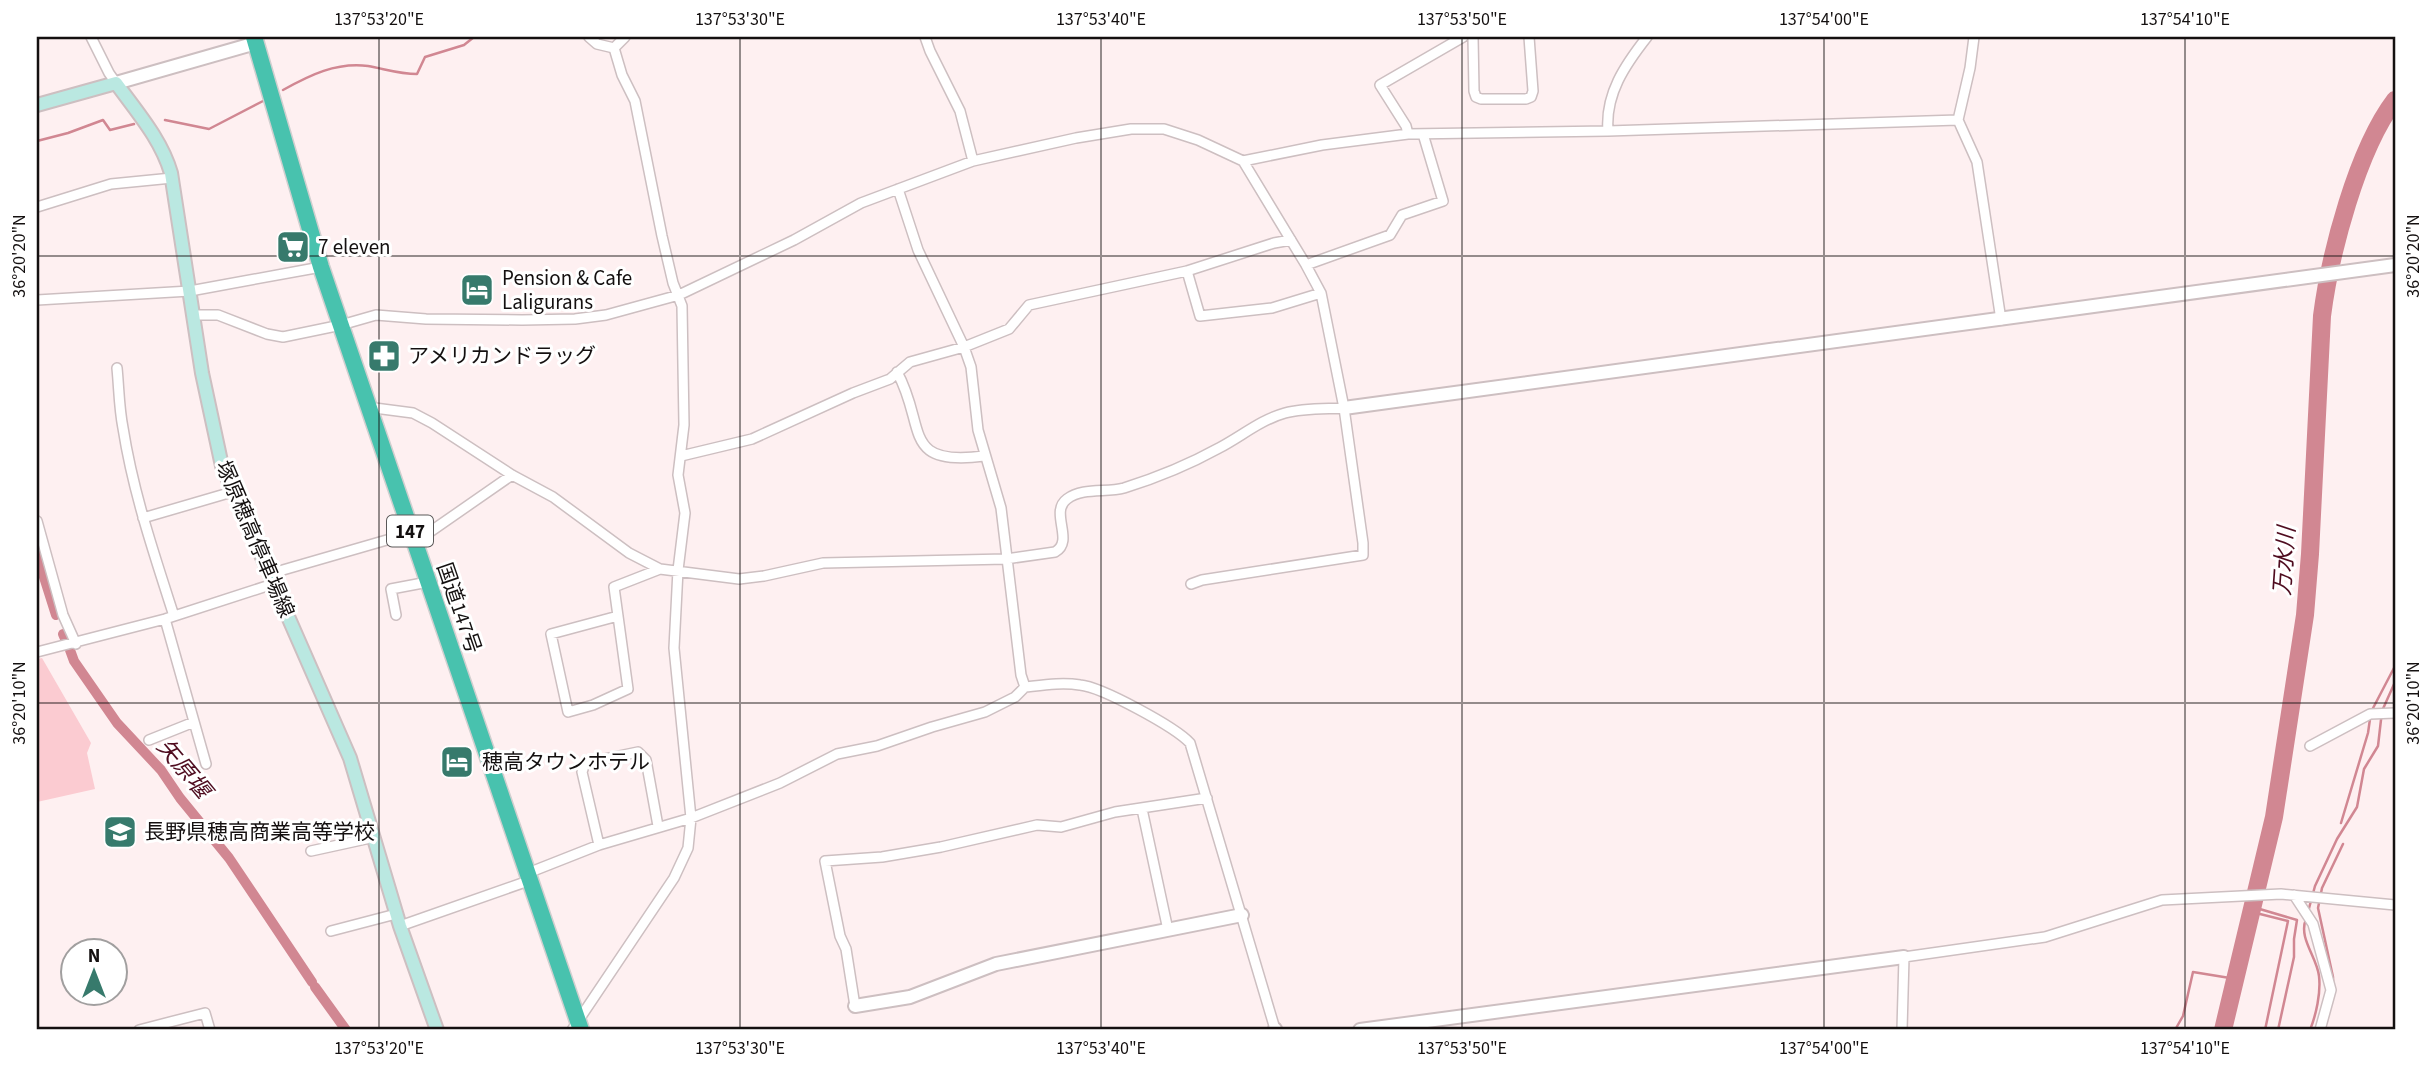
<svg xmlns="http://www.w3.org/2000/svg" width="2432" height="1067" font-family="'Source Sans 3','Noto Sans JP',sans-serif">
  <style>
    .green { fill: #fbcbd1 }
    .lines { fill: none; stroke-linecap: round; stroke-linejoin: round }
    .stream { stroke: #d18792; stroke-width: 2.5 }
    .canal { stroke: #d18792; stroke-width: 10 }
    .river { stroke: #d18792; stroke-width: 18 }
    .minor-casing { stroke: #cdbfc1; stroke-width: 12 }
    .tertiary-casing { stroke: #cdbfc1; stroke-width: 16 }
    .secondary-casing { stroke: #cdbfc1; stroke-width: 16 }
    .trunk-casing { stroke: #d0cfcf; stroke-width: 19 }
    .minor { stroke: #fff; stroke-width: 9 }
    .tertiary { stroke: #fff; stroke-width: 12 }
    .secondary { stroke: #bae8e1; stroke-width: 12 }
    .trunk { stroke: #48c2ae; stroke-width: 16 }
    .ticks { fill: none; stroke: #141010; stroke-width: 2; stroke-opacity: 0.45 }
    .labels { text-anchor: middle; stroke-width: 6; stroke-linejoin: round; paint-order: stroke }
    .shield { fill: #fff; stroke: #5a5858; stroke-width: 2 }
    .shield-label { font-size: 19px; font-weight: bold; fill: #141010 }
    .poi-label { font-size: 21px; fill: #141010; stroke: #fff; text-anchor: start }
    .street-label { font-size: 21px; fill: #141010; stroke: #fff }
    .water-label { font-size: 23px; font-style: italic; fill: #4f0c1f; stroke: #fff }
    .neatline { fill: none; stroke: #141010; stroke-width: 2.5 }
    .ticks-label { font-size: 18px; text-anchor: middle; fill: #141010 }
  </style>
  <rect width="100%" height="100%" fill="#fef0f1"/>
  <path class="green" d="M42,658L91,743L87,753L95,789L37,802V659Z"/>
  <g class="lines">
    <path class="stream" d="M283,90C310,75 336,62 368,66C385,69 400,74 417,74L425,57L464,45L474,37
      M165,120L209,129L265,100
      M37,141L68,133L103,120L110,130L134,124
      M2371,712L2395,666
      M2341,823L2368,733L2370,719
      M2253,907L2297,920L2294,939V957L2278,1030
      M2252,912L2288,921L2265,1030
      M2308,912L2315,886L2337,839L2357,807L2364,769L2378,746L2382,711L2395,682
      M2306,919C2298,938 2317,957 2319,976C2321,993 2316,1015 2310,1030
      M2333,982V977L2318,908L2322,888L2343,844
      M2175,1030L2183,1016L2193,972L2236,979"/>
    <path class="canal" d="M37,555L56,615
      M63,634L66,641
      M70,650L74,661L117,723L161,770L180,798L229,858L312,982
      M315,987L346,1030"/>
    <path class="river" d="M2223,1030L2274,817L2305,615L2310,554L2322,316C2330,254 2357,150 2395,100"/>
    <defs>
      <path id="minor" d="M91,37L109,73L116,83
        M589,37L597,44L614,48
        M925,37L930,51L960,111L973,161
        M1473,37L1474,91L1476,97L1481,99H1526L1531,97L1533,91L1529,37
        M1974,37L1970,68L1958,120L1977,162L2001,320
        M614,48L625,37
        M1608,131C1605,94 1625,65 1647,37
        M1408,134L1406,126L1380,85L1463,37
        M1243,161L1322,145L1408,134L1608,131L1958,120
        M898,189L918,250L964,347L971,367L978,430L1001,508L1021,675L1025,687
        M37,207L111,184L172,178
        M1306,265L1390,235L1402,215L1443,201L1423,134
        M1187,271L1200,316L1272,308L1321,293
        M37,300L190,291L321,267
        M193,315H218L267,334L283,337L341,325L376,315L426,319L522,320L575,319L606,315L679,295L794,240L861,203L973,161L1076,138L1131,129H1164L1198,140L1243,161L1306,265L1321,293L1344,408L1363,543V555L1202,580L1191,584
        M117,368C119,388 119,408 123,428C133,492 154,554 174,616
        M897,372C927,426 900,467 984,456
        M367,407L413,413L432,423L512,475L553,497L629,553L660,569L739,579L764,576L823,563L1006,559L1055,552C1075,541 1049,512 1067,499C1083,487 1106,493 1124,488C1156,478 1190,464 1219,448C1242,436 1260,420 1285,413C1303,408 1325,409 1344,408
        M681,456L752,439L853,393L890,379L910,362L964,347L1009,329L1029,305L1187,271L1274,243L1291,240
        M143,518L232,492
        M37,521L63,615L76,644
        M414,543L512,475
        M269,574L411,533
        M396,615L391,589L428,582
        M618,616L551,634L568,712L593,705L628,689L614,587L660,569
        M165,619L206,764
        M37,652L165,619L273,584
        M149,740L194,722
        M2310,746L2370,714L2395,713
        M1142,809L1168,930
        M599,845L582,772L585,763L638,752L646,760L658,826
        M311,851L375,837
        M528,873L599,845L691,818L780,783L837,754L877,746L932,727L985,712L1015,697L1025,687C1043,685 1062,682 1080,685C1102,687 1175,727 1190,743L1275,1029
        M2294,895L2313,924L2331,990L2320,1030
        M400,926L531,880
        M331,931L396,914
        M855,1006L846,949L840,936L825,861L882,857L941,847L1037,825L1061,827L1115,812L1207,798
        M139,1030L205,1013L210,1030
        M572,1030L674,878L688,848L691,818L674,648L678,570L685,513L678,475L684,425L682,306L673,283L662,236L635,101L622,75L614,48
        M1902,1030L1904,957L2045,937L2162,900L2281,894L2395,905"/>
      <path id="tertiary" d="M116,83L256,43
        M1344,408L2395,265
        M855,1006L910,997L996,964L1242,915
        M1275,1029V1030
        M1360,1030L1904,957"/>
      <path id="secondary" d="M37,105L116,83C137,112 161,139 171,173L202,373L222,466L350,758L400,926L437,1030"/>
      <path id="trunk" d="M254,37L321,267L581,1030"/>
    </defs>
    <use href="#minor" class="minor-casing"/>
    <use href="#tertiary" class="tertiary-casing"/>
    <use href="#secondary" class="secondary-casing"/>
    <use href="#trunk" class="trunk-casing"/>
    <use href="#minor" class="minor"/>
    <use href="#tertiary" class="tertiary"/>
    <use href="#secondary" class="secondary"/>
    <use href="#trunk" class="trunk"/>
  </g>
  <path class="ticks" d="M379,37V1030M740,37V1030M1101,37V1030M1462,37V1030M1824,37V1030M2185,37V1030M37,256H2395M37,703H2395"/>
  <defs>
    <symbol id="supermarket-square" viewBox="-11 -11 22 22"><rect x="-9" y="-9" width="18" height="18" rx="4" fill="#377a6c" stroke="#fff"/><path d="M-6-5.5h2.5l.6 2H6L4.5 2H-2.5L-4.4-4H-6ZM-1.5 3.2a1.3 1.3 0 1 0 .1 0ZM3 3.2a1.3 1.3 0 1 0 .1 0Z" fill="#fff"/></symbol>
    <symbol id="hotel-square" viewBox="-11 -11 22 22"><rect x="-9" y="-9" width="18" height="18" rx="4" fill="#377a6c" stroke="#fff"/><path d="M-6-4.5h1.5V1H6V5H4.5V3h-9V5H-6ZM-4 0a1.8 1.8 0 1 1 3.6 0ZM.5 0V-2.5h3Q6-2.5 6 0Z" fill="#fff"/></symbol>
    <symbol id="pharmacy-square" viewBox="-11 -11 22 22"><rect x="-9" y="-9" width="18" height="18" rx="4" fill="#377a6c" stroke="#fff"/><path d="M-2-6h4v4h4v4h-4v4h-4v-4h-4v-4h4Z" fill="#fff"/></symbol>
    <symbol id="school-square" viewBox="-11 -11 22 22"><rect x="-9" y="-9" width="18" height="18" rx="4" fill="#377a6c" stroke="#fff"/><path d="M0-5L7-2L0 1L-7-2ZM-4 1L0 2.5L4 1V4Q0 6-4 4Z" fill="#fff"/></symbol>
  </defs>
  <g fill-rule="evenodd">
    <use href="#supermarket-square" x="274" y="228" width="38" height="38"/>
    <use href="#hotel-square" x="458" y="271" width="38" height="38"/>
    <use href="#pharmacy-square" x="365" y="337" width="38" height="38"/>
    <use href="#hotel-square" x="438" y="743" width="38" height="38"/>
    <use href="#school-square" x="101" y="813" width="38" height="38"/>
  </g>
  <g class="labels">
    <rect class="shield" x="387" y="515.5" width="46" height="31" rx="5"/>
    <g class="shield-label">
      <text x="410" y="538">147</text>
    </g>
    <g class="poi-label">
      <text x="318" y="254">7 eleven</text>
      <text x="502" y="285">Pension &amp; Cafe<tspan x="502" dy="24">Laligurans</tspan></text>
      <text x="408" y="363">アメリカンドラッグ</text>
      <text x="482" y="769">穂高タウンホテル</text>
      <text x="144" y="839">長野県穂高商業高等学校</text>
    </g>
    <g class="street-label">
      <text transform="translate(255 539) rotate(67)" y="7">塚原穂高停車場線</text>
      <text transform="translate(459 608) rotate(71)" y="7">国道147号</text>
    </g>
    <g class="water-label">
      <text transform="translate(2284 561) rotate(-86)" y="8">万水川</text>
      <text transform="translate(184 768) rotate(50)" y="8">矢原堰</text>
    </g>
  </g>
  <rect width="2432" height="1067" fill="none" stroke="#ffffff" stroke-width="77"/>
  <g transform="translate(94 972)"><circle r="33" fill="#ffffff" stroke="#a19f9f" stroke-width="2"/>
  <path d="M0-5L12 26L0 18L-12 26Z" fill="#377a6c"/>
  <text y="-10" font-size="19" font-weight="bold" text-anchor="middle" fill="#141010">N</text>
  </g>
  <rect x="38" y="38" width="2356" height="990" class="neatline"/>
  <g class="ticks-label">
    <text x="379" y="25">137°53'20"E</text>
    <text x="740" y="25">137°53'30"E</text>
    <text x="1101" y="25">137°53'40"E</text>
    <text x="1462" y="25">137°53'50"E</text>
    <text x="1824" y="25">137°54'00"E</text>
    <text x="2185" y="25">137°54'10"E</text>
    <text transform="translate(19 256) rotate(-90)" y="6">36°20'20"N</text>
    <text transform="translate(2413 256) rotate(-90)" y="6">36°20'20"N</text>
    <text transform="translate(19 703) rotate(-90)" y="6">36°20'10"N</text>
    <text transform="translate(2413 703) rotate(-90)" y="6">36°20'10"N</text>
    <text x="379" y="1054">137°53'20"E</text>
    <text x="740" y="1054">137°53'30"E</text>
    <text x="1101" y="1054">137°53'40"E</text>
    <text x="1462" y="1054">137°53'50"E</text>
    <text x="1824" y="1054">137°54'00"E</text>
    <text x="2185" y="1054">137°54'10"E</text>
  </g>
</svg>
